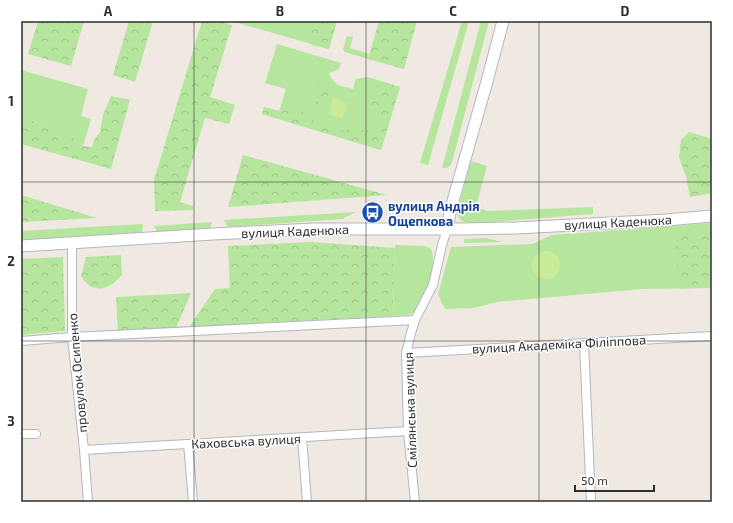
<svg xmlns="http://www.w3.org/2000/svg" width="733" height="523" font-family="'Exo 2',sans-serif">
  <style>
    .grass { fill: #b6e59e }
    .forest { fill: url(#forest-crowns) }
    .pitch { fill: #c9ec9a }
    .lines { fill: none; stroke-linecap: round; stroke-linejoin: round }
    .minor-casing { stroke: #b4b7c1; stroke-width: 10 }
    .tertiary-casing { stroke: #b4b7c1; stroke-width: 13 }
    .minor { stroke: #fff; stroke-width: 8 }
    .tertiary { stroke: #fff; stroke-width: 11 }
    .grid { fill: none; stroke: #2e2e2e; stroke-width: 1; stroke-opacity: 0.55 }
    .labels { text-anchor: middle; stroke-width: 3; stroke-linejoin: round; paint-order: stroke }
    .transit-label { font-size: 13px; font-weight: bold; fill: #164399; stroke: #fff; text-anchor: start }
    .street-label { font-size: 13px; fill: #2e2e2e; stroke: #fff }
    .neatline { fill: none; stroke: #2e2e2e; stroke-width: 1.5 }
    .grid-label { font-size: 13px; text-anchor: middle; font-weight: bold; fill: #2e2e2e }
  </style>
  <defs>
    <pattern id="forest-crowns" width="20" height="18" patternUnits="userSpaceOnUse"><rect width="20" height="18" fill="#b6e59e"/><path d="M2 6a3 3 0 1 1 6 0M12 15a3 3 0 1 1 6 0" fill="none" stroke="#9dc588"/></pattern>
  </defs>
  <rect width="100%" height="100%" fill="#efe9e1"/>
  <path class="grass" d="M231,21H337L329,49Z
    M462,21H469L428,165L420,163Z
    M481,21H489L452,162C450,167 448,168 442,168Z
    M347,36L353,37L350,48L369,54L368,59L345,52L343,49Z
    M277,44L341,63L339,69L329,73C335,87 341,86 353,89L356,79L368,77L400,87L381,150L262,114L264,107L279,111L286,89L265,83Z
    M21,70L88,89L81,116L91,119L83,146L72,137L46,126L31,120H21Z
    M471,161L487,166L476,207L488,211L593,207V214L478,223C468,223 460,224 457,213Z
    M356,212L342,219L228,227L224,220Z
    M212,222L210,229L158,233L154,226Z
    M712,223V288L642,289L497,302L473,308L446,309L442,304L438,294L451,247L532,244L552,235Z
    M143,224L142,232L21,240V231Z
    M486,238L502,242L464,243V239Z
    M395,245L425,246L431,249C437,266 429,289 420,304C419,306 417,310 415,312C409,316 400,315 393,316Z"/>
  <path class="forest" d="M38,21H84L71,66L28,54Z
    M129,21H153L135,82L113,75Z
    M202,21H219L232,25L210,97L235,105L229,124L205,118L180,202L193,206V210L155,211L154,180Z
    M313,21H337L329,49L312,45L309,37Z
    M379,21H417L404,69L368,59Z
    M385,82L400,87L381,150L262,114L264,107L279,111L289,109L302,111L315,122L330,131L347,130L355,129L375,131L383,125L379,113L369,105L371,89Z
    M322,84L338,98L333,108L326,110L312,100L313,88Z
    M111,96L130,100L111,169L21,144V120H31L46,126L57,122L63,133L72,137L83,146L92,147L94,140L100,132L103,115Z
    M689,132L712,139V193L690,197L686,176L679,157L681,140Z
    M243,155L387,195L228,207Z
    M21,195L97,218L21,222Z
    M712,231V287L680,289L674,234Z
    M311,242L395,248L393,316L189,327L215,289L230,288L228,246Z
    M121,255L122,275C113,284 103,293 90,286C87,284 83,279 81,276L86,257Z
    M63,257L65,331L21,335V259Z
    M191,293L176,328L118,331L116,297Z"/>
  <path class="pitch" d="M334,97L348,104L342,118L328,114Z
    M532 265a14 14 0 1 1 28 0a14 14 0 1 1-28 0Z"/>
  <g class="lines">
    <defs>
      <path id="minor" d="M72,243V337L84,450L88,502
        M21,341L72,337L415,320
        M584,343L591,502
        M406,353L712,336
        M21,434H36
        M302,438L307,502
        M188,444L193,502
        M84,450L408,431
        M415,502L408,431L406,353L411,333L415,320L433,285L442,245L447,229"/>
      <path id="tertiary" d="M447,229L451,208L486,85L503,21
        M21,246L213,234L314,229H462L516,228L666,220L712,216"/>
    </defs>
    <use href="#minor" class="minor-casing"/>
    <use href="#tertiary" class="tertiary-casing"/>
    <use href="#minor" class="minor"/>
    <use href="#tertiary" class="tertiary"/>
  </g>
  <path class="grid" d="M194,21V502M366,21V502M539,21V502M21,182H712M21,341H712"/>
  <defs>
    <symbol id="bus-disc" viewBox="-11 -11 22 22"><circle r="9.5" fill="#1a4fb4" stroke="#fff"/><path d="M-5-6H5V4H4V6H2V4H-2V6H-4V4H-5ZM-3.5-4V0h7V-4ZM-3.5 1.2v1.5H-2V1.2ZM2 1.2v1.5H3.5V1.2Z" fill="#fff"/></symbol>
  </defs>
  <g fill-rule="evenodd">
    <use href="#bus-disc" x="360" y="200" width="25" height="25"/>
  </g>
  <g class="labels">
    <g class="transit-label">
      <text x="388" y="211">вулиця Андрія<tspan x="388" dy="15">Ощепкова</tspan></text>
    </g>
    <g class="street-label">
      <text transform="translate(618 222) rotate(-3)" y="5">вулиця Каденюка</text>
      <text transform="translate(295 231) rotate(-2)" y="5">вулиця Каденюка</text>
      <text transform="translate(559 344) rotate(-3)" y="5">вулиця Академіка Філіппова</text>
      <text transform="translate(77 373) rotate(-95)" y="5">провулок Осипенко</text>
      <text transform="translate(410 410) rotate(-92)" y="5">Смілянська вулиця</text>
      <text transform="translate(246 441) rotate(-3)" y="5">Каховська вулиця</text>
    </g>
  </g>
  <rect width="733" height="523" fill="none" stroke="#ffffff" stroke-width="44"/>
  <path d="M575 485v6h79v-6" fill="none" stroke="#2e2e2e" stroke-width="2"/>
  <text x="581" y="485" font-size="12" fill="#2e2e2e" stroke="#ffffff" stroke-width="3" paint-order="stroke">50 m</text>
  <rect x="22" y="22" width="689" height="479" class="neatline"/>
  <g class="grid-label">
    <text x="108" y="16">A</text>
    <text x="280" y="16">B</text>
    <text x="453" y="16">C</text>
    <text x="625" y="16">D</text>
    <text x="11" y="106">1</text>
    <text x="11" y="266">2</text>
    <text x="11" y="426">3</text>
  </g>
</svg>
